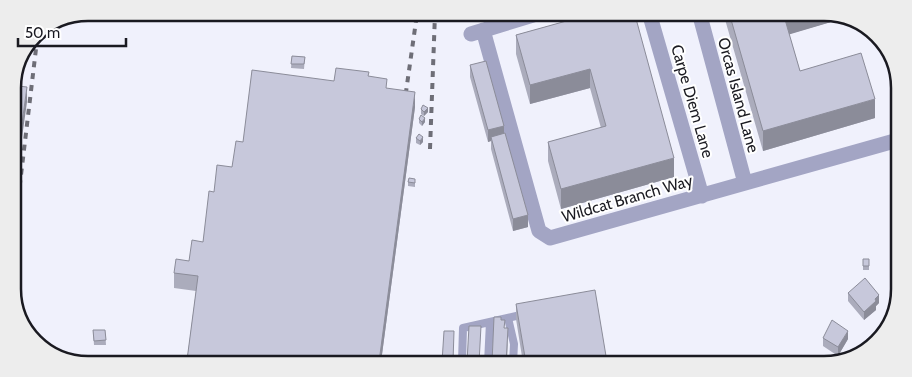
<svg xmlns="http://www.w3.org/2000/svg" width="912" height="377" font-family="Cabin,sans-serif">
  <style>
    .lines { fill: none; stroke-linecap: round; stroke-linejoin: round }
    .lane { stroke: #a3a5c4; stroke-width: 8 }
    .street { stroke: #a3a5c4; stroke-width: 15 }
    .rail { stroke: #6e6e77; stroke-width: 4; stroke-dasharray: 6 6; stroke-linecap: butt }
    .wall { fill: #abacbc }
    .shaded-wall { fill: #8b8c99 }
    .building { fill: #c7c8db; stroke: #8b8c99 }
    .labels { text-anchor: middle; stroke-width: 4; stroke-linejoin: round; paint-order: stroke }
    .street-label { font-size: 16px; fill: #1a1a21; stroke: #fff }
    .rim { fill: none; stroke: #1a1a21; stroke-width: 2.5 }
  </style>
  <rect width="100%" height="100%" fill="#f0f1fc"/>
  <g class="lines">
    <path class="lane" d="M508,318L514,344L513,363
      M462,362L463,328L525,314
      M488,363L490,322"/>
    <path class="street" d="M650,16L702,196
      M700,16L745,183
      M483,30L539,231L550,238L898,140
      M471,34L533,15"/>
    <path class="rail" d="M404,106L417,14
      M430,149L435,14
      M14,234L38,32"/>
  </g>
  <path class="wall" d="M588,15L674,177L561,209L548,161V142L601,128L590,88L530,104L516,54V35Z
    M724,16L848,17L789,34L800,71L875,118L763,151Z
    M292,56L305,57L304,69L291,68Z
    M470,65L504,133L528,227L513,231L491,149V141L488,142L470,77Z
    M369,77L415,107L381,362L169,361L187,360L196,291L174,288V273L189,261L203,242L214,192L232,167L243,142Z
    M421,109L428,112L424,116L421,114Z
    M419,119L425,122L422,126L419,123Z
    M416,138L423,142L420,145L416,143Z
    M415,179V187L408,186V182Z
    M863,259H869V270H863Z
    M848,293L879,303L876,306V310L864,320L848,301Z
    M516,304L606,356V363H523L516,319Z
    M93,330H105L106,345H94Z
    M823,338L848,339L838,356L823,346Z"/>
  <path class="shaded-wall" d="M784,16L848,17L784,36Z
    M23,62L18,101V86L20,67Z
    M590,69V88L530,104V85Z
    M27,87V102L13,202V188Z
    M415,92V107L381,362H379Z
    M875,99V118L763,151V131Z
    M428,108V112L424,116V112Z
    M425,118V122L422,126V122Z
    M504,126V138L491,137V141L488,142V130Z
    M423,137V142L420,145V141Z
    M674,158V177L561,209V189Z
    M528,215V227L513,231V219Z
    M879,295V303L876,306V310L864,320V312L875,299Z
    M508,328L507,363H506Z
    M848,331V339L838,356V347Z"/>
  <path class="building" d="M588,15H635L674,158L561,189L548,142L606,126L590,69L530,85L516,35Z
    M730,16H784L800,71L861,53L875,99L763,131Z
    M292,56L305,57L304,64H291Z
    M486,61L504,126L488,130L470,65Z
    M20,67L18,86L27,87L13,188V83Z
    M336,68L369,72L368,76L387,79L386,88L415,92L379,362L169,361V357L187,360L198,276L174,273L176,259L189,261L192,240L203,242L209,191L214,192L217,165L232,167L236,141L243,142L252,70L334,81Z
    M423,105L428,108L424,112L421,109Z
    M421,115L425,118L422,122L419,119Z
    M505,133L528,215L513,219L491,137Z
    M419,134L423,137L420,141L416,138Z
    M409,178L415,179V183L408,182Z
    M863,259H869V266H863Z
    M865,278L879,295L875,299L876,301L864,312L848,293Z
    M595,290L606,356L566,363H526L516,304Z
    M494,317H501V320H505L504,328H508L506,363H492Z
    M832,320L848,331L838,347L823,338Z
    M469,326H481L479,363L467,362Z
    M93,330H105L106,340L94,341Z
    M444,331H454L453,362H442Z
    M810,360L822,364H809Z"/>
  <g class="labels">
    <g class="street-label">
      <text transform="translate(739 95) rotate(75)" y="6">Orcas Island Lane</text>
      <text transform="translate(693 101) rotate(74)" y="6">Carpe Diem Lane</text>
      <text transform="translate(627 198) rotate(-16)" y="6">Wildcat Branch Way</text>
    </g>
  </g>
  <path d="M0 0H912V377H0ZM88 21H824A67 67 0 0 1 891 88V289A67 67 0 0 1 824 356H88A67 67 0 0 1 21 289V88A67 67 0 0 1 88 21Z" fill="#ededed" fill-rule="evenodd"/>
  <path class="rim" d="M88 21H824A67 67 0 0 1 891 88V289A67 67 0 0 1 824 356H88A67 67 0 0 1 21 289V88A67 67 0 0 1 88 21Z"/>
  <path d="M18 38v8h108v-8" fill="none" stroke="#1a1a21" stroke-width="2.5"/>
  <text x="25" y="38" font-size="15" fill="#1a1a21" stroke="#ffffff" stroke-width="4" paint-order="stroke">50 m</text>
</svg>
